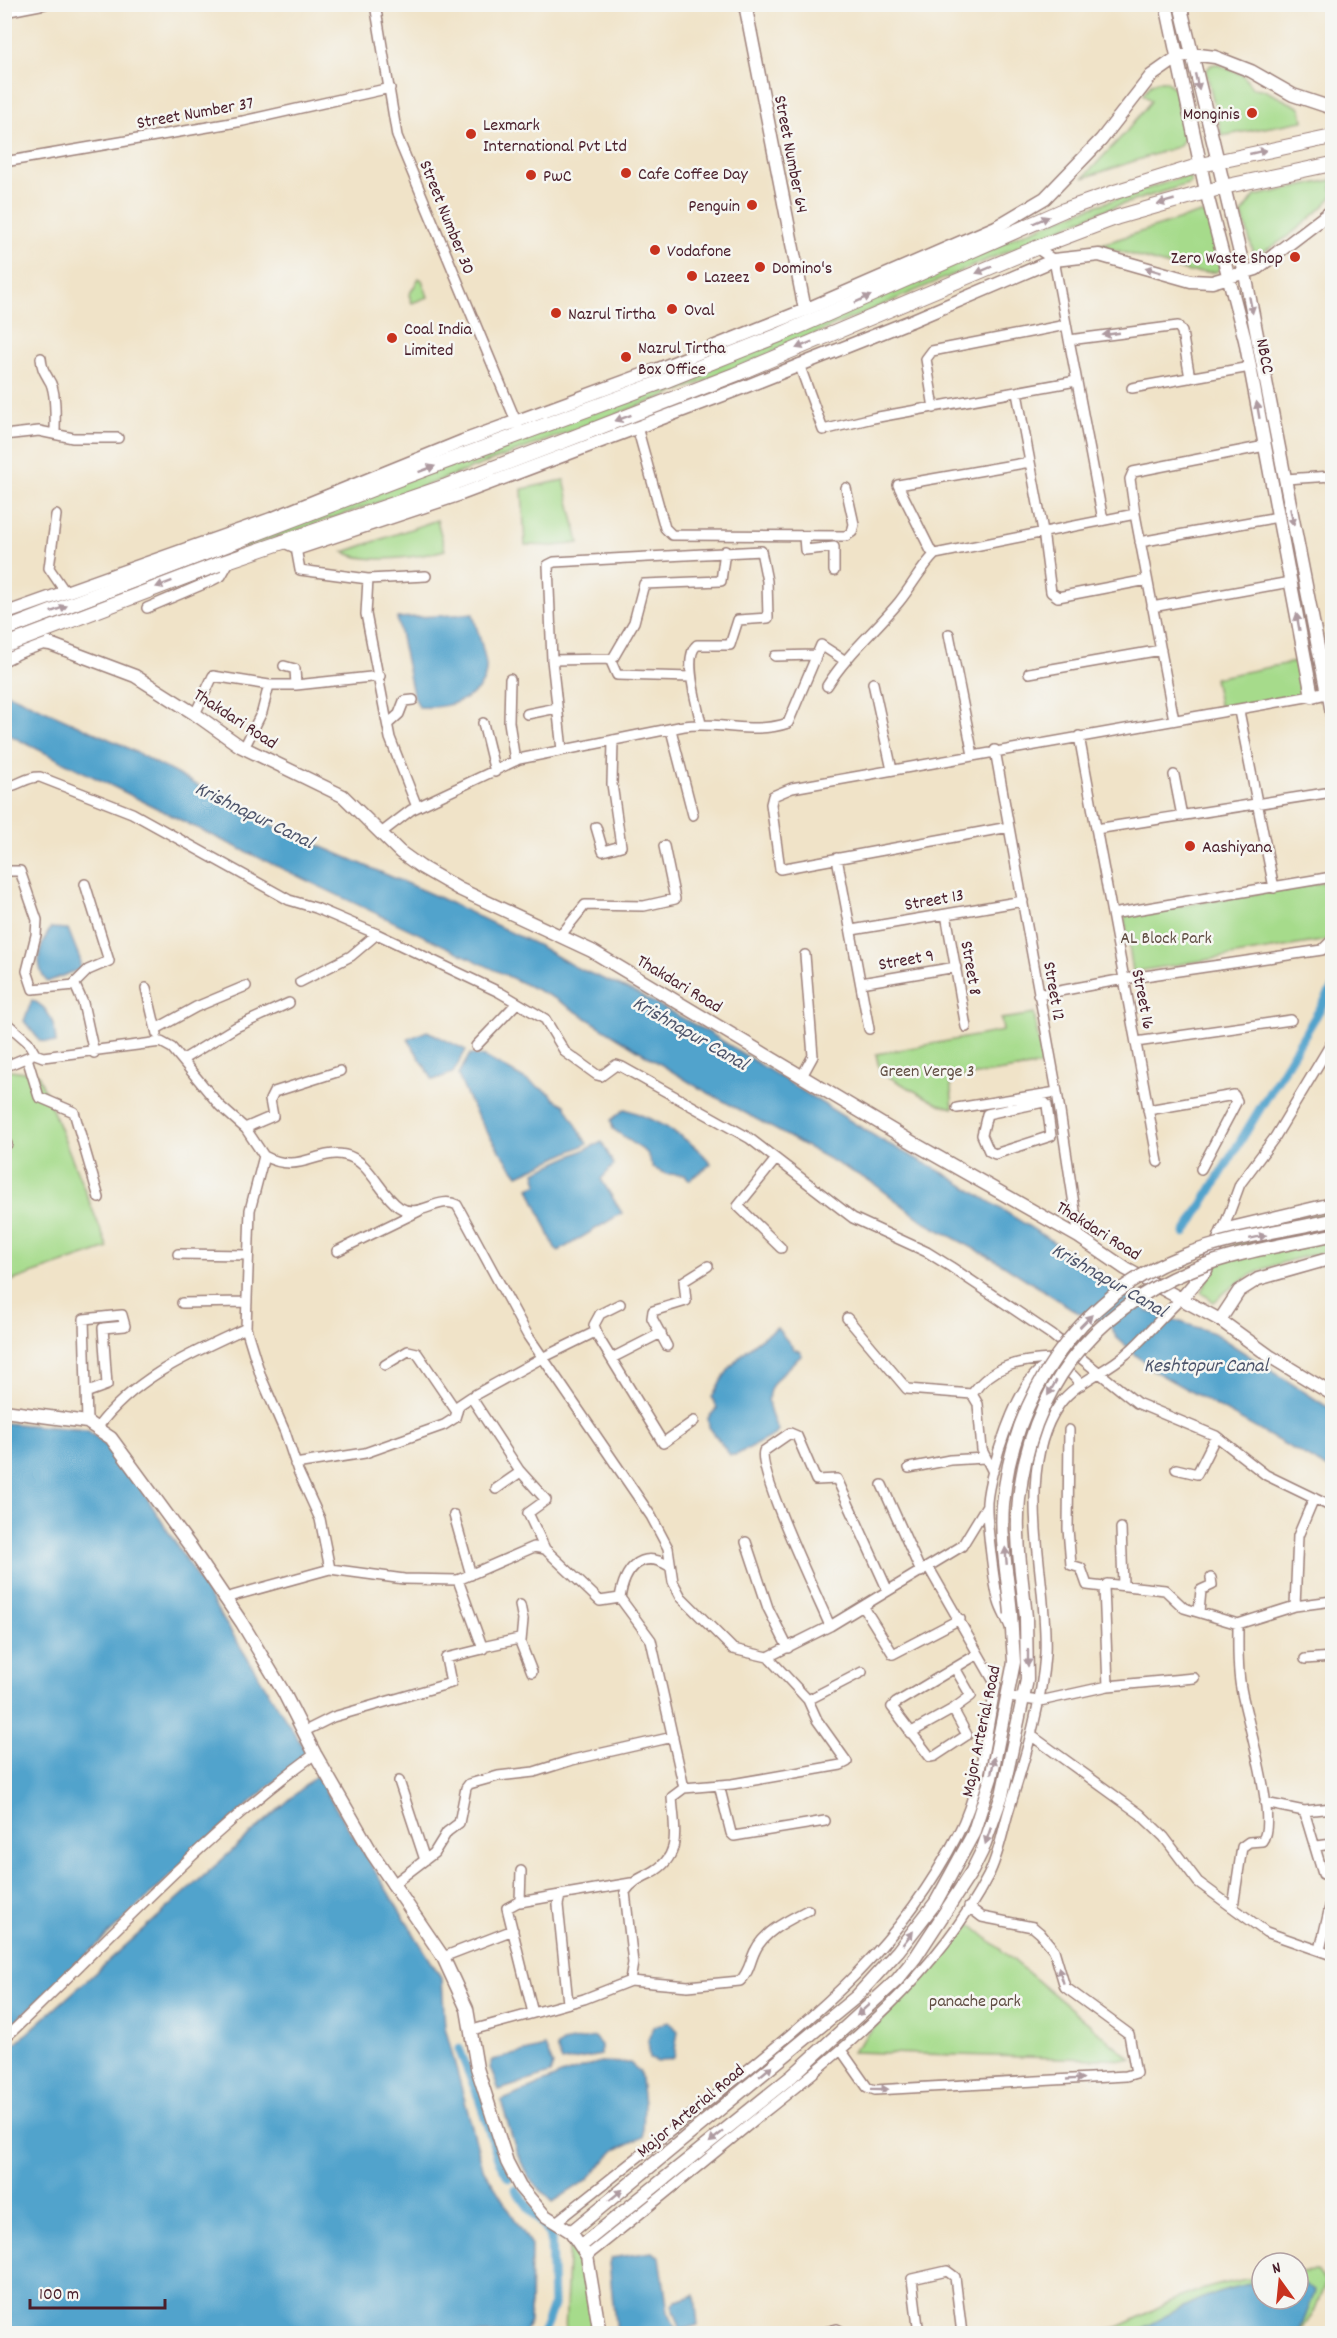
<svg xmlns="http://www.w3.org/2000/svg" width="1337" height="2338" font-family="Dekko,sans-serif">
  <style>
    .green { fill: #a6db8b; stroke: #787d5b; stroke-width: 1.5 }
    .water { fill: #51a3cc; stroke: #4e617c; stroke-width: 1.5 }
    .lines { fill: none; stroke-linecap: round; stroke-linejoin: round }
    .canal { stroke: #51a3cc; stroke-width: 9 }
    .street-casing { stroke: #9d817a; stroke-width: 12 }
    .secondary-casing { stroke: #9d817a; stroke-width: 15 }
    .primary-casing { stroke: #9d817a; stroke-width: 16 }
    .street { stroke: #fff; stroke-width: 9 }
    .secondary { stroke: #fff; stroke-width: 12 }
    .primary { stroke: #fff; stroke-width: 14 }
    .secondary-bridge-casing { stroke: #9d817a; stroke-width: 15; stroke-linecap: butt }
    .primary-bridge-casing { stroke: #9d817a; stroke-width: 16; stroke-linecap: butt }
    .secondary-bridge { stroke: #fff; stroke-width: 12 }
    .primary-bridge { stroke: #fff; stroke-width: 14 }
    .oneway { fill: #ae9aa0 }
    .poi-dot { fill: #c8321e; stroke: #f6f6f2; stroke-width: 2 }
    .labels { text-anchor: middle; stroke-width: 5; stroke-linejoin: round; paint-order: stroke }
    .street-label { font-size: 18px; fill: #4a1f2b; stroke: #f6f6f2 }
    .poi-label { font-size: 18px; fill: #4a1f2b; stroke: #f6f6f2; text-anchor: start }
    .park-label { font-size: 18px; fill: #614e43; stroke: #f6f6f2 }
    .water-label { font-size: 20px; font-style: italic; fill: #4d546b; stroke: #f6f6f2 }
  </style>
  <rect width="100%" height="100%" fill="#f6f6f2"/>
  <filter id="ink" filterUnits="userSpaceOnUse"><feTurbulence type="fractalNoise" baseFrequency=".0167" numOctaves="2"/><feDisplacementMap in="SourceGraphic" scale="12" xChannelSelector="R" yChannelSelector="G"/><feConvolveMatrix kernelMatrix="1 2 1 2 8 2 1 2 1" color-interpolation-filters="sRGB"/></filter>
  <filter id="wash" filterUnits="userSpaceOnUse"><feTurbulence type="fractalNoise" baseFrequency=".008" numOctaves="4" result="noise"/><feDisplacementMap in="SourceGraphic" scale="24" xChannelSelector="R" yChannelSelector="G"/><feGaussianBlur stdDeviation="1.35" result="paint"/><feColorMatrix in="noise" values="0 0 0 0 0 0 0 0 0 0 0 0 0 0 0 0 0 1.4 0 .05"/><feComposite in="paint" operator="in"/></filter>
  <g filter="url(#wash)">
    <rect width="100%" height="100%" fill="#f0e3c8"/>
    <path class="green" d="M1216,64L1243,75L1252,88L1262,89L1301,108L1303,121L1222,136L1206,71L1211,65Z
      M1158,81H1166L1176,90L1179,104L1177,105L1186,134L1180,146L1083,178L1126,132L1151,101L1143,94L1151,84Z
      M1189,175L1191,183L1101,211L703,382L400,495L244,548L243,545L1080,211Z
      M1332,180V197C1319,212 1272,253 1254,254L1242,214L1255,196Z
      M1197,214H1204C1215,227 1220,251 1220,268L1216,272H1189L1099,245Z
      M419,278L422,280L428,297L412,303L409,295Z
      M564,480L579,543L555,546L525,545L522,489Z
      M437,520L445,550C420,557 367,565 344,552Z
      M1299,656L1311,694L1220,709L1214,678L1295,662Z
      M1332,881V929L1327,940L1133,972L1124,915Z
      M1034,1014L1043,1065L950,1079L953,1108L938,1104L880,1072L876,1054L1003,1031L1001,1019Z
      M4,1069L38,1074L108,1248L5,1283Z
      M1332,1210V1250C1284,1262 1252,1266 1214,1302L1201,1292C1233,1224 1266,1227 1332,1210Z
      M968,1922L1132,2060L852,2052Z
      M575,2244L586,2266L591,2305L592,2333L565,2334L568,2258L570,2246Z
      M1317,2271L1326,2282L1314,2312L1300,2333L1099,2334C1128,2325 1142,2315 1167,2303C1197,2289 1230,2281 1262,2277V2299H1298V2272Z"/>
    <path class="water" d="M473,614C477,631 484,648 486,665C488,700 444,709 419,707L413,694L397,618Z
      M4,692L120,744L276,827L438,897L541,947L575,967L634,992L708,1032L881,1140L947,1175L1095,1268L1126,1293L1138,1308L1214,1333L1332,1410V1471L1154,1371L1116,1337L1109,1324L1077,1312L999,1262L926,1223L873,1183L694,1085L556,999L207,833L5,733Z
      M51,928L68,929L80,959V969L47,982C33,965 40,944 51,928Z
      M32,1000C50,1008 55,1024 56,1043L40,1041L24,1021Z
      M427,1031L466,1050L453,1073L433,1080L408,1039Z
      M470,1054L485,1057L551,1094L554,1099L565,1105L587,1144L518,1175C494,1145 472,1111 458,1075Z
      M625,1109C653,1118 695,1141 711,1164L689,1180L685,1175L666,1174L653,1168L647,1153L613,1129L611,1120Z
      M602,1142L614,1165L601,1179L622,1213L559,1251L555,1248L529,1188L538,1184L535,1172Z
      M777,1328L794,1349L801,1352V1356C772,1382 757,1391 778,1430L776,1434L736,1455H730L709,1427L708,1418L717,1408L712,1397C726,1368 749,1344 777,1328Z
      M5,1423L87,1430L122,1458L307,1753L206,1842L5,2032Z
      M316,1776L442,1979L445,2027L483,2168L531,2245L530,2322L523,2334L5,2333V2053Z
      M669,2022L678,2031L674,2058L658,2062L650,2059L648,2040L654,2026Z
      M594,2037L601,2045V2055L562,2062L556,2048L562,2043Z
      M545,2047L553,2065L550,2074L499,2090L490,2068L493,2060Z
      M600,2062L630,2063L640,2072L644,2103L643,2137L615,2150L587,2180L553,2202L528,2177L516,2150L501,2101L561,2075Z
      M652,2252L660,2257L668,2312L678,2333H616L609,2263L611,2258Z
      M1298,2279L1315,2292L1299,2333H1134C1178,2309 1211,2289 1262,2282V2299H1298Z
      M695,2295L698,2325L681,2330L672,2305L676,2301Z"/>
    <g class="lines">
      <path class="canal" d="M1185,1233L1332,989
        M1138,1316L1150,1294
        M459,2049L479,2098L498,2159L509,2178
        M516,2190L551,2237L553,2305L543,2334"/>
    </g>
  </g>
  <g filter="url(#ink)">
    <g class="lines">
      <defs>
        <path id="street" d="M375,4L397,136L518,426
          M4,12L45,4
          M4,162L243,121L390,88
          M1036,248L1054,260L1103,520
          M1069,340L1178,326L1182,332L1190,378
          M41,358C42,369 44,371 49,380C57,391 55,420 55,434
          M799,364L823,430L873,418L1076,381
          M1132,388L1250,367
          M1017,393L1043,531L1051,592L1058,597L1147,580
          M934,408L926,359L932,351L1066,325
          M637,427L665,528L672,535L846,536L852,532L854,524L846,488
          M4,435L39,431L73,438H118
          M1030,462L898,485L931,551L935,554L1135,514L1174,720
          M1285,479L1332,476
          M1135,514L1130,479L1133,472L1265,446
          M56,515L49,568L66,593
          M804,537L805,550L834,547V571
          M1140,542L1278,517
          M296,548L300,570L368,579L366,614L390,738L417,807
          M368,579L426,576
          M1152,607L1290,582
          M147,608L213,580L221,576L230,560
          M949,634L973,755
          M775,656L815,655
          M552,660L610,659L617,675L691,677
          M612,660L634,622L644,584L721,581L725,551
          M4,661L24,651
          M284,666L295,669L296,685
          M1029,673L1161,650
          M510,679L509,722L515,761
          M873,683L892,770
          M827,686C848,653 875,631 899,602C912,586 920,569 935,554
          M1327,693L1332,723
          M1239,711L1274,888
          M195,714L213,676L269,685H296L380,676
          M527,714L557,708
          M389,723L399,714L404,701L413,700
          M483,723L495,772
          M671,730L693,815
          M1079,736L1158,1162
          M244,748L262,712L269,685
          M562,750L552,660L548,565L554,562L761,551L767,581L768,618L738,620L730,645H697C682,656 698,707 701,724
          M995,750L1057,1092L1079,1237
          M1174,775L1182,816
          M4,787C18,787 26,776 40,777L132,813L289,900L316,908L377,934L499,992L545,1019L565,1052L597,1075L601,1076L616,1065L622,1067L749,1138L853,1218L927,1252L951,1267L1052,1335L1137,1403L1216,1436L1266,1475L1332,1507
          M596,827L603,851L621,846L612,784L613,740
          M1009,827L780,869L771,804L773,796L792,788L1312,696
          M1096,829L1332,792
          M381,833L411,810L519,759L684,726C719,721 753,735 788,723L821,645L844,660
          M837,858L869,1029
          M4,871H20L37,920L36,935L27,971L33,989L75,985L83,1003L94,1053
          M946,914L966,1027
          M1112,914L1332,877
          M852,930L1023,901
          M561,935L585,905L644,906L675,899L664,846
          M300,982L351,956L377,934
          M861,983L956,967
          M73,985L88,970L109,961L85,884
          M146,988L157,1034
          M1038,995L1124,979L1322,950L1332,940
          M4,1021L28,1042L35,1054L43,1057L161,1042L172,1048L220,1106L246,1129L264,1156L250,1210L246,1328C190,1354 135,1377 97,1428
          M156,1029L196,1007L246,986
          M1136,1042L1291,1020
          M476,1046L516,1004
          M27,1058L39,1097L74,1112L99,1198
          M182,1060L236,1027L289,1003
          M4,1067L30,1056
          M802,1076L813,1056L805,955
          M1044,1102L1047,1105L1051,1136L995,1154L989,1151L982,1135L987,1114Z
          M957,1108L1057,1092
          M1148,1110L1234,1095L1237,1101L1201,1169
          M245,1128L273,1116L270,1100L274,1092L340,1071
          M4,1139L7,1144
          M264,1156C300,1175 316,1149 345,1155C369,1160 380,1194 399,1207C419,1220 438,1195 457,1205L528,1336L651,1516L668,1548L673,1582L681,1597L733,1649L768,1657L830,1626L962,1546L987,1505
          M776,1159L738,1206L781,1248
          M1223,1230L1240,1184L1275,1137L1332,1042
          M337,1251L419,1211
          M178,1254L247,1255
          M182,1303L247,1302
          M847,1318L907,1389L972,1394L978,1404L982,1450L993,1472
          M597,1333L594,1325L600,1314L620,1304
          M667,1346L652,1318L653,1311L686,1301L684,1281L708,1266
          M612,1358L661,1333
          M385,1365L408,1351L417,1353L457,1412
          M972,1394C993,1365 1019,1360 1053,1359
          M471,1397L519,1470V1473L496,1489
          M87,1422L84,1319L122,1315L125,1326L103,1328L107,1385L88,1392
          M1069,1430L1068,1529L1071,1565L1081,1568L1087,1585L1104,1587
          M295,1464L365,1453L444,1425L455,1418L459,1405L471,1397L542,1358L595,1332L663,1443L694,1421
          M909,1468L950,1460L985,1458
          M1176,1469L1197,1474L1216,1436
          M519,1470L546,1500L528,1513L545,1549
          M882,1485L921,1572
          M454,1515L471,1575
          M1121,1528L1123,1585
          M746,1542L768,1608L788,1648
          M330,1569L404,1579L458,1580
          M225,1598L330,1569L320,1519L298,1471L285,1432L261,1377L246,1328
          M620,1598C624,1571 640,1548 669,1566
          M520,1605L523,1620L521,1641
          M863,1606L893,1654L960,1619
          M1295,1606L1298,1536L1314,1498
          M1199,1612L1201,1590L1212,1585L1211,1578
          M830,1626C819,1600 756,1470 764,1451L790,1433L797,1436L816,1480L837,1479L888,1591
          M1010,1627C1007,1619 1001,1610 999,1602C994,1587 986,1518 987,1502C989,1473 1017,1382 1043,1368C1058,1360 1072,1373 1081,1385
          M482,1647L519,1639L532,1672
          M1305,1659L1332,1657
          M955,1668L971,1696L953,1709L967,1735L935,1756L930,1757L892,1707L896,1703L978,1654
          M1108,1686L1194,1678
          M1008,1697L1040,1701L1108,1686L1104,1587L1107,1584L1165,1590L1184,1608L1238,1624L1295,1606L1332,1601
          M808,1700L862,1672
          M305,1731L333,1717L451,1683L446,1658L483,1649L458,1580L534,1547L545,1549L600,1601L620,1598L651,1640L684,1788L672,1797C674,1829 683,1856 651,1873C640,1878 632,1882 625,1892L633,1963L630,1981L584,1999L472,2030
          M910,1733L953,1709
          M1032,1736L1140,1814L1164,1837L1198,1882L1266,1932L1332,1955
          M399,1781L425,1860
          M719,1785L731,1833L734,1836L825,1821
          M684,1788L732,1784L841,1765L847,1762L817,1720L808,1700L768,1657
          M1265,1803L1304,1811L1332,1808
          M1304,1811L1323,1874L1332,1875
          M1317,1846L1332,1844
          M521,1871L520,1901L507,1908L533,2013
          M392,1885L434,1853L447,1832L459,1823L466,1788L469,1784L498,1776L534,1772L572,1760L673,1737
          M520,1902L560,1895
          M1233,1907L1242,1847L1249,1842L1262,1841C1279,1821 1245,1715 1241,1688C1237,1667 1238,1645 1238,1624
          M1320,1950L1332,1898
          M443,1957L513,1930
          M630,1981L688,1986L740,1981C749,1973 750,1961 755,1951C764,1931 789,1920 808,1910
          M568,2003L558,1905L560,1895L631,1883
          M4,2039C106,1943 201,1836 315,1754
          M841,2050L867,2087L875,2090L1126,2076L1136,2073L1129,2034L1065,1987L1054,1950L1040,1933L1033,1927L982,1917L969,1907
          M556,2222C611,2179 665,2135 720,2092C818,2013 899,1949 958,1834C981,1789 986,1734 996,1685L929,1568
          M587,2256C644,2211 700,2165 756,2119C844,2049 935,1978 988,1876C998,1857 1002,1834 1008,1813C1024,1760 1041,1710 1045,1654C1049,1580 1012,1473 1059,1405C1075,1382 1106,1372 1126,1354C1146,1337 1162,1316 1182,1298
          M817,2334L837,2329L847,2334
          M919,2334L912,2279L947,2271L955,2277L962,2334"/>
        <path id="secondary" d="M745,4L805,310
          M1166,4L1206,191L1245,340L1312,696L1332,691
          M1180,4L1245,274L1327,693
          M283,541L299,548L461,494L747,386L911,321L1054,260L1099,255L1191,281L1212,282L1256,269L1332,211
          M4,614L271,519L463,441L656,370L805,310L996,227L1045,198L1101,140L1151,76L1178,57L1191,54L1215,57L1251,71L1293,95L1332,108
          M4,642L17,652L43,643L50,644L135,676L195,714L240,746L343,796L400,852L421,867L459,889L592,951L915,1144L1079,1237L1126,1269L1220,1320L1271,1357L1332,1394
          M1182,1298L1206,1270L1223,1230L1332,1204
          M1220,1320L1239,1291L1258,1279L1332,1258
          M4,1411L87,1422L111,1438L190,1546L242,1623L284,1693L315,1754L372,1853L443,1957L467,2009L477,2068L507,2162L520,2187L544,2215L571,2232L587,2256L600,2334
          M571,2232L856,1997L898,1951L936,1902L973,1834L991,1778L1014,1662L1011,1614
          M582,2245L792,2076L897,1980L915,1958L972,1871L982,1851L1002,1795L1027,1680L1026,1617"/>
        <path id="primary" d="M219,564L446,486L564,441L734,375L1036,248L1118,217L1223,187L1332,164
          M4,630L404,477L662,382L782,334L1064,210L1115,192L1201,165L1332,137"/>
      </defs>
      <use href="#street" class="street-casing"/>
      <use href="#secondary" class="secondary-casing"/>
      <use href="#primary" class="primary-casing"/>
      <use href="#street" class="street"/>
      <use href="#secondary" class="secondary"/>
      <use href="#primary" class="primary"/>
      <defs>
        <path id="secondary-bridge" d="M1011,1614C1008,1578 1000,1541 1003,1505C1012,1397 1079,1296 1182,1256C1229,1237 1283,1231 1332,1220
          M1026,1617C1022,1578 1015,1537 1019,1499C1030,1391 1091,1312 1191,1270C1235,1252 1286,1245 1332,1235"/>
        <path id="primary-bridge" d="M4,646L219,564"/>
      </defs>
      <use href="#secondary-bridge" class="secondary-bridge-casing"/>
      <use href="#primary-bridge" class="primary-bridge-casing"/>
      <use href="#secondary-bridge" class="secondary-bridge"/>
      <use href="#primary-bridge" class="primary-bridge"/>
    </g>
    <defs><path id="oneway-solid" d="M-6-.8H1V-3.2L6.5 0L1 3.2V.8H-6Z" transform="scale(1.5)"/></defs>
    <g class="oneway">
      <use href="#oneway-solid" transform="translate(1197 82) rotate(77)"/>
      <use href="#oneway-solid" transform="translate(1258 152) rotate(-13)"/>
      <use href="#oneway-solid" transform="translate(1166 202) rotate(164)"/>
      <use href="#oneway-solid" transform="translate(1041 220) rotate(-23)"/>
      <use href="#oneway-solid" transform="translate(984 270) rotate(157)"/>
      <use href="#oneway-solid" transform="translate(1153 270) rotate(-163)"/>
      <use href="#oneway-solid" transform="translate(863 299) rotate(-24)"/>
      <use href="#oneway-solid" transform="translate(1251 305) rotate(79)"/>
      <use href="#oneway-solid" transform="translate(1111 334) rotate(172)"/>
      <use href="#oneway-solid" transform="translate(804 345) rotate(157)"/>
      <use href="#oneway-solid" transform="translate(1258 410) rotate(-100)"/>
      <use href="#oneway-solid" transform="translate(623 418) rotate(159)"/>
      <use href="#oneway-solid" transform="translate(427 469) rotate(-20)"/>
      <use href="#oneway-solid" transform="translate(1292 517) rotate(79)"/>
      <use href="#oneway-solid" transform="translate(164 584) rotate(159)"/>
      <use href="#oneway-solid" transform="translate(59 609) rotate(-21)"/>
      <use href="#oneway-solid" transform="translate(1298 622) rotate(-100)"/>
      <use href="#oneway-solid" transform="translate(1258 1237) rotate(-12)"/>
      <use href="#oneway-solid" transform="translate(1086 1321) rotate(-45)"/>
      <use href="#oneway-solid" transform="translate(1052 1388) rotate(120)"/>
      <use href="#oneway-solid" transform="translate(1006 1556) rotate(-95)"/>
      <use href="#oneway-solid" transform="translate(1028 1658) rotate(90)"/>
      <use href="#oneway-solid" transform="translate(993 1765) rotate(-78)"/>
      <use href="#oneway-solid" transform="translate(988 1836) rotate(109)"/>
      <use href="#oneway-solid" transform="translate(908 1938) rotate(-52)"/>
      <use href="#oneway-solid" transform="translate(1061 1975) rotate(-107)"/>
      <use href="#oneway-solid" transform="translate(863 2010) rotate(138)"/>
      <use href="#oneway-solid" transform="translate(766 2071) rotate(-40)"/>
      <use href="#oneway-solid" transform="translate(1075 2079) rotate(-3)"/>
      <use href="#oneway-solid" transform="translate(880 2089) rotate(1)"/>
      <use href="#oneway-solid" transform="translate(716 2137) rotate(141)"/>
      <use href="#oneway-solid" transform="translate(616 2195) rotate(-40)"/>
    </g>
  </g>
  <g class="poi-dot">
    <circle cx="1252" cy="113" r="6"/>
    <circle cx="471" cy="134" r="6"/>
    <circle cx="626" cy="173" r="6"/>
    <circle cx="531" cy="175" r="6"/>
    <circle cx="752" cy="205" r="6"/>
    <circle cx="655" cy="250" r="6"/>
    <circle cx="1295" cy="257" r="6"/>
    <circle cx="760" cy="267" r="6"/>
    <circle cx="692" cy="276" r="6"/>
    <circle cx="672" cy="309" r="6"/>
    <circle cx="556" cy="313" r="6"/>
    <circle cx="392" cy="338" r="6"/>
    <circle cx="626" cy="357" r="6"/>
    <circle cx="1190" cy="846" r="6"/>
  </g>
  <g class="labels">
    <g class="street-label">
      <text transform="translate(195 112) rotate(-10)" y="6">Street Number 37</text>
      <text transform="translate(792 154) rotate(79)" y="6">Street Number 64</text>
      <text transform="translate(448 217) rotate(68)" y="6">Street Number 30</text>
      <text transform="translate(1266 356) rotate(79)" y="6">NBCC</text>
      <text transform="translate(236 718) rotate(33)" y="6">Thakdari Road</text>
      <text transform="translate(934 899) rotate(-10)" y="6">Street 13</text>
      <text transform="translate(906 959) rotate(-10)" y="6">Street 9</text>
      <text transform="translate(972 968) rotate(80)" y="6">Street 8</text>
      <text transform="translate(680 983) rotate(31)" y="6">Thakdari Road</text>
      <text transform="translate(1055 991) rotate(80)" y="6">Street 12</text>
      <text transform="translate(1144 999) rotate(79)" y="6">Street 16</text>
      <text transform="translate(1099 1230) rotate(32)" y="6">Thakdari Road</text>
      <text transform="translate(980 1731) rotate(-78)" y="6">Major Arterial Road</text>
      <text transform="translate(690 2110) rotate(-40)" y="6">Major Arterial Road</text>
    </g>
    <g class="poi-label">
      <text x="1240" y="119" text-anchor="end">Monginis</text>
      <text x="483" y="130">Lexmark<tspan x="483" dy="21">International Pvt Ltd</tspan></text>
      <text x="638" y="179">Cafe Coffee Day</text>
      <text x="543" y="181">PwC</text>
      <text x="740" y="211" text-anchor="end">Penguin</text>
      <text x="667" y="256">Vodafone</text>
      <text x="1283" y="263" text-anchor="end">Zero Waste Shop</text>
      <text x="772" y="273">Domino's</text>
      <text x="704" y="282">Lazeez</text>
      <text x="684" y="315">Oval</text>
      <text x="568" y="319">Nazrul Tirtha</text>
      <text x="404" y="334">Coal India<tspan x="404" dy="21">Limited</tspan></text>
      <text x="638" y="353">Nazrul Tirtha<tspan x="638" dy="21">Box Office</tspan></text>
      <text x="1202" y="852">Aashiyana</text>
    </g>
    <g class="park-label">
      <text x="1166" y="943">AL Block Park</text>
      <text x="927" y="1076">Green Verge 3</text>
      <text x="975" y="2006">panache park</text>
    </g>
    <g class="water-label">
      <text transform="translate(255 814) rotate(26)" y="7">Krishnapur Canal</text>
      <text transform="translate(691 1032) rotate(30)" y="7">Krishnapur Canal</text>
      <text transform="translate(1110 1279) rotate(30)" y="7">Krishnapur Canal</text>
      <text x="1206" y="1371">Keshtopur Canal</text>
    </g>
  </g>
  <rect width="1337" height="2338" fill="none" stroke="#f6f6f2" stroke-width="24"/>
  <g transform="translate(1280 2281) rotate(345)"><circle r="28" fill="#f6f6f2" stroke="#b1a0a2" stroke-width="1.5"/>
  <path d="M0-4.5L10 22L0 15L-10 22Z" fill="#c8321e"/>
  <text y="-9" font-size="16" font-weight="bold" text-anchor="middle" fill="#4a1f2b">N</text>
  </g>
  <path d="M30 2299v9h135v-9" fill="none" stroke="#4a1f2b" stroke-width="3"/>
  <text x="39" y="2299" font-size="18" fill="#4a1f2b" stroke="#f6f6f2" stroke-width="4.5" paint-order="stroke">100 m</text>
</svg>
